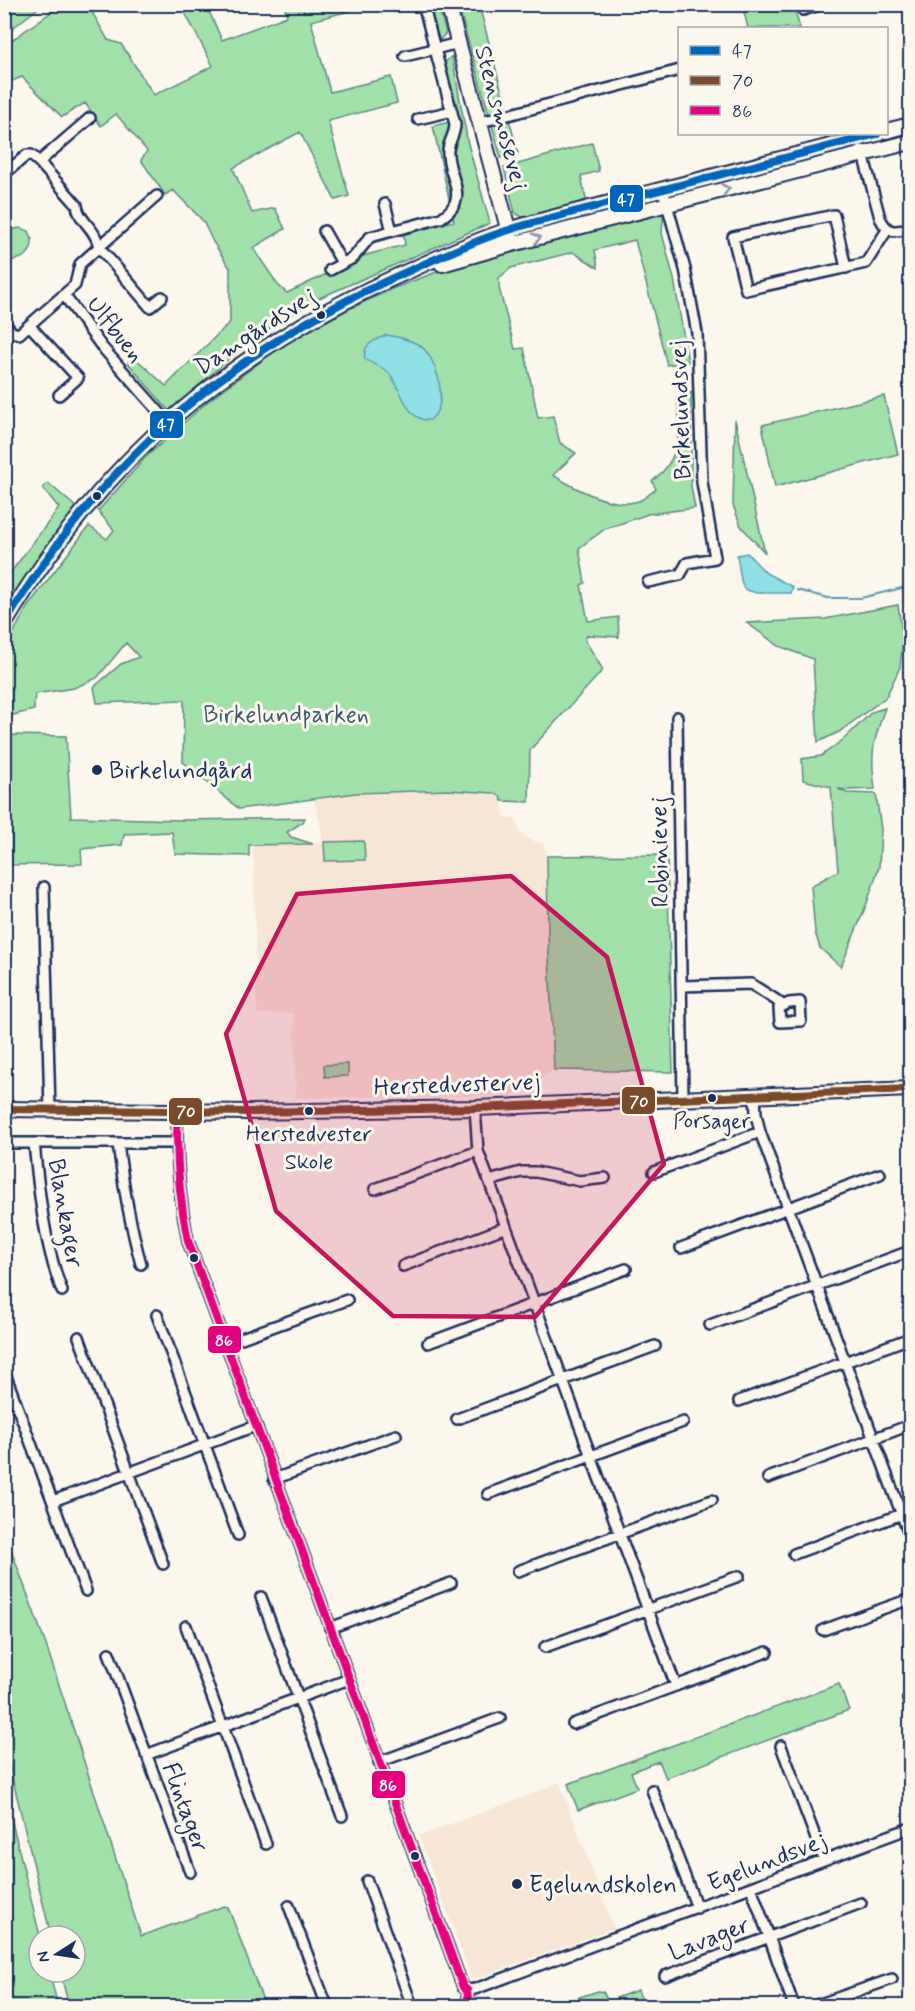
<svg xmlns="http://www.w3.org/2000/svg" width="915" height="2011" font-family="Mynerve,sans-serif">
  <style>
    .built { fill: #f7e6d5 }
    .green { fill: #a1e0a9; stroke: #5e8884; stroke-width: 1.5 }
    .water { fill: #8ee0e5; stroke: #6099af; stroke-width: 1.5 }
    .lines { fill: none; stroke-linecap: round; stroke-linejoin: round }
    .stream { stroke: #6099af; stroke-width: 2 }
    .street-casing { stroke: #1b2f5e; stroke-width: 14 }
    .secondary-casing { stroke: #1b2f5e; stroke-width: 18 }
    .street { stroke: #fbf7ec; stroke-width: 9 }
    .secondary { stroke: #fbf7ec; stroke-width: 14 }
    .bus-1-casing { stroke: #fbf7ec; stroke-width: 12 }
    .bus-2-casing { stroke: #fbf7ec; stroke-width: 12 }
    .bus-3-casing { stroke: #fbf7ec; stroke-width: 12 }
    .bus-1 { stroke: #0065bd; stroke-width: 8 }
    .bus-2 { stroke: #7a4b2a; stroke-width: 8 }
    .bus-3 { stroke: #e5007d; stroke-width: 8 }
    .oneway { stroke: #8b93a5 }
    .marked { fill: #c2185b; fill-opacity: 0.2; stroke: #c2185b; stroke-width: 4.5; stroke-linejoin: round }
    .bus-dot { fill: #1b2f5e; stroke: #fbf7ec; stroke-width: 2 }
    .labels { text-anchor: middle; stroke-width: 6; stroke-linejoin: round; paint-order: stroke }
    .bus-label { font-size: 22px; fill: #1b2f5e; stroke: #fbf7ec }
    .street-label { font-size: 24px; fill: #1b2f5e; stroke: #fbf7ec }
    .park-label { font-size: 24px; fill: #3c5b71; stroke: #fbf7ec }
    .poi-label { font-size: 24px; fill: #1b2f5e; stroke: #fbf7ec; text-anchor: start }
    .line-badge { stroke: #fbf7ec; stroke-width: 2 }
    .badge-label { font-size: 16px; text-anchor: middle; font-weight: bold; fill: #fff }
  </style>
  <rect width="100%" height="100%" fill="#fbf7ec"/>
  <filter id="ink" filterUnits="userSpaceOnUse"><feTurbulence type="fractalNoise" baseFrequency=".0167" numOctaves="2"/><feDisplacementMap in="SourceGraphic" scale="12" xChannelSelector="R" yChannelSelector="G"/><feConvolveMatrix kernelMatrix="1 2 1 2 8 2 1 2 1" color-interpolation-filters="sRGB"/></filter>
  <g filter="url(#ink)">
    <path class="built" d="M450,790L494,793L500,796L505,818H515L520,832L530,840L543,843L547,856L548,934L554,1070L530,1085L521,1087L512,1095L296,1098L294,1013L257,1014L253,845L322,843V832L314,800L356,793Z
      M559,1782L614,1928L472,1980L419,1836L529,1795Z"/>
    <path class="green" d="M5,4H42V5L5,34Z
      M61,5H88L108,40L121,44L154,95L213,66L181,5H206L222,40L287,16L284,5H372L311,21L330,92L391,77L397,103L328,121L349,196L335,200L300,132L233,168L252,213L275,208L285,229L253,248L278,285L287,293L366,255L405,245L403,233L454,221L433,126L458,120L444,63L452,56L468,144L490,223L317,299L247,342L170,412L128,363L133,356L166,386L230,322V268L213,242L203,221L173,190L165,195L141,160L147,151L116,114L101,126L85,103L62,117L22,77L5,84L4,46Z
      M426,5H438L446,33L437,43Z
      M458,5H479L518,153L501,158Z
      M742,5H793L800,28H748Z
      M592,143L599,171L581,176L587,204L526,219L515,213L504,168Z
      M664,210L662,233L674,279L688,362L667,365L635,240L595,250L598,268L573,252L511,268L499,278V288L515,349L524,348L538,418L553,416L560,443L576,453L553,475C574,488 615,511 641,500C646,497 651,493 656,489L652,481C680,461 682,430 677,399L691,392V486L695,508L648,514L605,529L579,548L585,583L581,585L588,621L618,617L619,637L587,635L585,640L603,670L530,750L529,802L502,801L500,796L494,793L450,790L356,793L239,809L183,762L184,700L97,703L94,687L121,664L139,657L126,643L97,678L74,688L35,694L34,710L5,717L4,650L28,606L89,526L107,539L114,530L98,511L145,458L207,402L280,347L345,311L394,288L466,261Z
      M20,228L29,231C30,234 32,238 32,241C33,256 17,262 5,260V235L10,230Z
      M884,396L898,454L775,487L762,425Z
      M735,420L765,553L741,526L733,505Z
      M48,483L77,508L33,570L5,615V580L59,508L43,488Z
      M898,605L903,639L900,667L886,697L839,732L818,742L813,659L779,646L747,623L825,619Z
      M885,708C873,742 870,753 875,789L847,790L838,789L847,793L876,794L881,829L879,867L867,903L841,967L820,948L815,932L811,886L838,871L831,787L803,780L802,759L821,756L844,739L872,712Z
      M4,735L66,736L71,817L181,820L305,818L303,822L287,832L291,837L313,844L249,845V856L175,854L172,832L124,834L122,845L81,849L82,864L5,865Z
      M364,841L365,860L325,861L324,842Z
      M667,855L673,1072L554,1070L548,934L547,856Z
      M348,1064V1076L325,1077L324,1065Z
      M5,1533L46,1645L141,1936L224,1906L228,1907L265,2006H69L60,1972H75V1936H51L5,1748Z
      M839,1684L849,1710L666,1778L659,1761L631,1772L637,1788L578,1810L568,1784Z
      M5,1793L40,1936L39,1972H49L58,2006H5Z
      M638,1990L644,2006H619L616,1998Z
      M598,1991L603,1992L611,2006H552Z"/>
    <path class="water" d="M387,335C398,337 409,339 419,345C436,355 447,397 436,413C435,416 432,418 430,420C406,422 402,388 389,373C382,366 373,365 365,359C362,344 375,340 387,335Z
      M747,553L766,573L793,587L791,593H756L744,589L741,580L737,555Z"/>
    <g class="lines">
      <path class="stream" d="M797,590L828,598H861L910,586"/>
      <defs>
        <path id="street" d="M803,10L823,4
          M405,56L459,43
          M90,118L39,162L77,205C78,221 96,228 99,247L157,196
          M418,119L452,111
          M481,122L680,70
          M862,150L880,218C888,234 894,232 910,229
          M4,174L27,155H31L39,162
          M385,204L392,231
          M324,231L342,263
          M846,268L834,215L733,237L746,290L866,263L887,230
          M330,270L353,258L370,237L441,218C473,197 446,177 448,150C449,140 455,135 455,124L423,4
          M64,295L102,347L168,422
          M4,323L12,332L4,339
          M30,326L78,378L59,395
          M12,332L19,334L75,285L80,264L99,247L150,307L162,297
          M648,582L680,575L687,563L715,558L702,482L697,333L685,269L663,190
          M677,717L683,1099
          M44,887L50,1110
          M681,986L751,984L776,1000L783,1006L779,1008L780,1022L801,1021L800,1002L789,1003L783,1006
          M755,1094L756,1114L760,1132L910,1537
          M475,1108L478,1151L676,1686
          M178,1110C175,1155 179,1196 188,1241L463,1987L467,1990L468,1998L471,2006
          M4,1143H176
          M34,1143C39,1193 44,1243 62,1291
          M118,1143C123,1184 130,1224 141,1264
          M654,1172L760,1132
          M489,1181L521,1172H536L580,1181L605,1178
          M375,1189L478,1151
          M681,1248L880,1174
          M403,1266L506,1227
          M157,1315L238,1535
          M710,1325L910,1251
          M79,1337L163,1564
          M428,1343L626,1269
          M225,1344L347,1300
          M4,1371L86,1591
          M739,1401L910,1338
          M457,1419L655,1346
          M768,1478L910,1425
          M274,1479L396,1435
          M488,1494L683,1422
          M53,1501L255,1426
          M794,1554L910,1511
          M518,1571L712,1500
          M261,1597L342,1816
          M186,1626L266,1844
          M330,1628L451,1583
          M823,1630L910,1599
          M545,1647L739,1576
          M109,1653L190,1872
          M908,1699L910,1705
          M573,1724L767,1652
          M781,1746L824,1860
          M146,1755L349,1679
          M379,1762L500,1718
          M652,1790L697,1908
          M367,1881L412,2006
          M751,1887L794,2006
          M289,1906L327,2006
          M665,1976L861,1903
          M467,1990L475,1989L910,1828
          M814,2006L892,1979"/>
        <path id="secondary" d="M448,4L510,236
          M886,131L910,125
          M442,264L512,244L910,142
          M4,625C104,456 234,347 413,269C444,255 476,240 509,230C554,216 600,206 645,194C723,174 800,154 877,134
          M4,1109L251,1112L475,1108L910,1089"/>
      </defs>
      <use href="#street" class="street-casing"/>
      <use href="#secondary" class="secondary-casing"/>
      <use href="#street" class="street"/>
      <use href="#secondary" class="secondary"/>
      <defs>
        <path id="bus-1" d="M4,625C104,456 234,347 413,269C444,255 476,240 509,230C554,216 600,206 645,194C723,174 800,154 877,134"/>
        <path id="bus-2" d="M4,1109L251,1112L475,1108L910,1089"/>
        <path id="bus-3" d="M178,1110C175,1155 179,1196 188,1241L463,1987L467,1990L468,1998L471,2006"/>
      </defs>
      <use href="#bus-1" class="bus-1-casing"/>
      <use href="#bus-2" class="bus-2-casing"/>
      <use href="#bus-3" class="bus-3-casing"/>
      <use href="#bus-1" class="bus-1"/>
      <use href="#bus-2" class="bus-2"/>
      <use href="#bus-3" class="bus-3"/>
    </g>
    <defs><path id="oneway-chevron" d="M-2-3.5L2.5 0L-2 3.5" fill="none" stroke-width="1.6" stroke-linecap="round" stroke-linejoin="round" transform="scale(1.5)"/></defs>
    <g class="oneway">
      <use href="#oneway-chevron" transform="translate(726 189) rotate(-14)"/>
      <use href="#oneway-chevron" transform="translate(537 238) rotate(-14)"/>
    </g>
  </g>
  <path class="marked" d="M511,876L607,957L664,1164L535,1317L393,1316L276,1211L226,1034L297,894Z"/>
  <g class="bus-dot">
    <circle cx="321" cy="315" r="5"/>
    <circle cx="97" cy="496" r="5"/>
    <circle cx="97" cy="770" r="6"/>
    <circle cx="712" cy="1098" r="5"/>
    <circle cx="309" cy="1111" r="5"/>
    <circle cx="194" cy="1258" r="5"/>
    <circle cx="415" cy="1856" r="5"/>
    <circle cx="517" cy="1884" r="6"/>
  </g>
  <g class="labels">
    <g class="bus-label">
      <text x="712" y="1128">Porsager</text>
      <text x="309" y="1141">Herstedvester<tspan x="309" dy="28">Skole</tspan></text>
    </g>
    <g class="street-label">
      <text transform="translate(502 118) rotate(75)" y="8">Stensmosevej</text>
      <text transform="translate(116 329) rotate(52)" y="8">Ulfbuen</text>
      <text transform="translate(255 331) rotate(-33)" y="8">Damgårdsvej</text>
      <text transform="translate(680 410) rotate(-92)" y="8">Birkelundsvej</text>
      <text transform="translate(659 852) rotate(-91)" y="8">Robinievej</text>
      <text transform="translate(457 1084) rotate(-2)" y="8">Herstedvestervej</text>
      <text transform="translate(66 1213) rotate(80)" y="8">Blankager</text>
      <text transform="translate(186 1807) rotate(70)" y="8">Flintager</text>
      <text transform="translate(767 1861) rotate(-21)" y="8">Egelundsvej</text>
      <text transform="translate(709 1938) rotate(-21)" y="8">Lavager</text>
    </g>
    <g class="park-label">
      <text x="286" y="722">Birkelundparken</text>
    </g>
    <g class="poi-label">
      <text x="109" y="778">Birkelundgård</text>
      <text x="529" y="1892">Egelundskolen</text>
    </g>
  </g>
  <g class="line-badge">
    <rect x="609" y="184" width="35" height="29" rx="6" fill="#0065bd"/>
    <rect x="149" y="410" width="35" height="29" rx="6" fill="#0065bd"/>
    <rect x="621" y="1086" width="35" height="29" rx="6" fill="#7a4b2a"/>
    <rect x="168" y="1097" width="35" height="29" rx="6" fill="#7a4b2a"/>
    <rect x="207" y="1325" width="35" height="29" rx="6" fill="#e5007d"/>
    <rect x="371" y="1770" width="35" height="29" rx="6" fill="#e5007d"/>
  </g>
  <g class="badge-label">
    <text x="626" y="205">47</text>
    <text x="166" y="430">47</text>
    <text x="639" y="1107">70</text>
    <text x="186" y="1117">70</text>
    <text x="224" y="1346">86</text>
    <text x="388" y="1791">86</text>
  </g>
  <rect width="915" height="2011" fill="none" stroke="#fbf7ec" stroke-width="24"/>
  <rect x="12" y="12" width="891" height="1987" fill="none" stroke="#1b2f5e" stroke-width="2" filter="url(#ink)"/>
  <rect x="678" y="27" width="210" height="108" fill="#fbf7ec" stroke="#a1a7b3" stroke-width="1.5"/>
  <rect x="690" y="46" width="30" height="9" fill="#0065bd" stroke="#a1a7b3" stroke-width="1.5"/>
  <text x="732" y="57" font-size="18" fill="#1b2f5e">47</text>
  <rect x="690" y="76" width="30" height="9" fill="#7a4b2a" stroke="#a1a7b3" stroke-width="1.5"/>
  <text x="732" y="87" font-size="18" fill="#1b2f5e">70</text>
  <rect x="690" y="106" width="30" height="9" fill="#e5007d" stroke="#a1a7b3" stroke-width="1.5"/>
  <text x="732" y="117" font-size="18" fill="#1b2f5e">86</text>
  <g transform="translate(57 1954) rotate(258)"><circle r="28" fill="#fbf7ec" stroke="#a1a7b3" stroke-width="1.5"/>
  <path d="M0-4.5L10 22L0 15L-10 22Z" fill="#1b2f5e"/>
  <text y="-9" font-size="16" font-weight="bold" text-anchor="middle" fill="#1b2f5e">N</text>
  </g>
</svg>
